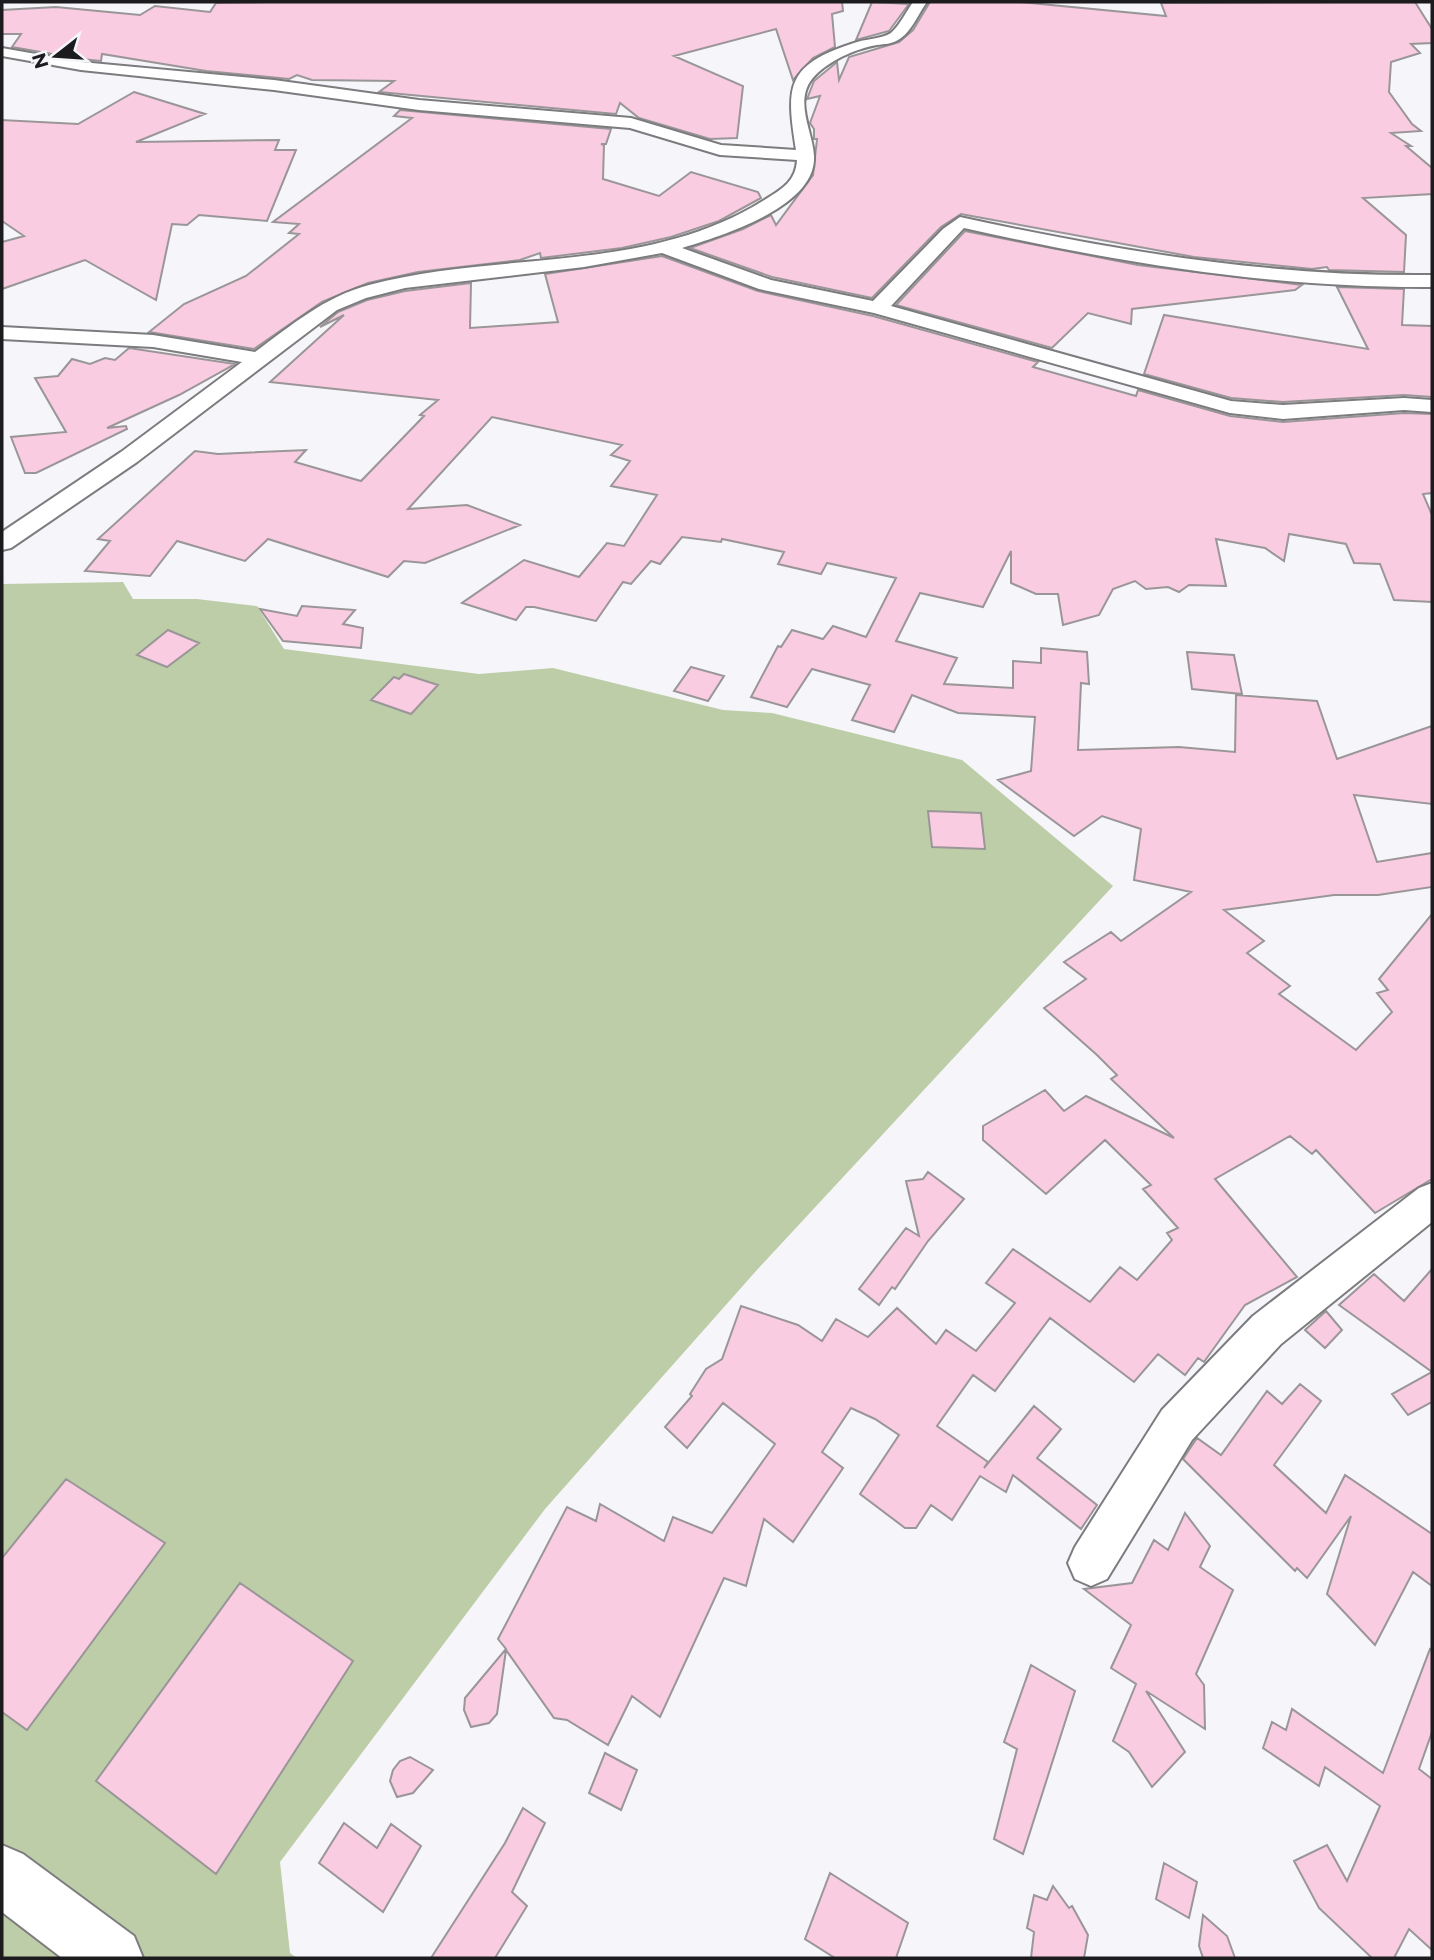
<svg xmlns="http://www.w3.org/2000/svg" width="1434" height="1960" font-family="Montserrat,sans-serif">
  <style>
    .green { fill: #bdcda7 }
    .building { fill: #f9cce1; stroke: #9a9698; stroke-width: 2 }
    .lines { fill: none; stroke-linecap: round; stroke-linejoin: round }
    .minor-casing { stroke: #7c7b7e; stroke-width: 4 }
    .major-casing { stroke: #7c7b7e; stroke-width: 4 }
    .minor { fill: #fff; fill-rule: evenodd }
    .major { fill: #fff; fill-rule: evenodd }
  </style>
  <rect width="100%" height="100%" fill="#f6f5f9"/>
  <path class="green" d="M123,582L133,599H197L257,606L284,649L479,674L553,668L723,710L772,713L962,760L1113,886L756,1271L545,1509L280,1862L290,1953L297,1958H2V584Z"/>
  <path class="building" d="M267,2H842L843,11L832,14L835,47L813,58L793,80L776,29L674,56L743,86L737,138L710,139L639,118L620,103L616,114L379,92L394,81L312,80L297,75L289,79L206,71L102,54L101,61L81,59L12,47L21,34H2V10L56,7L140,15L155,6L210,12L216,3Z
    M872,2L909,4L889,31L856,40Z
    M930,2H1020L1166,16L1161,3L1415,2L1432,29V43L1411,44L1420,53L1391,62L1389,92L1412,124L1421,131L1391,133L1411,146H1406L1432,168V194L1363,198L1406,235L1404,272L1329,270L1327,267L1312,269L1194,257L961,214L941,227L872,298L772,277L690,248L743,229L771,215L776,225L813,175L817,139H814V129L810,123L820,96L807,99L814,81L837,62L839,80L849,57L899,42L913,30Z
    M134,92L205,114L136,142L279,140L275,150H296L267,221L199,215L187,225L172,224L156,300L85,260L2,289V242L24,236L2,221V120L78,124Z
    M400,110L611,129L606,144H601L604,145L603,179L659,196L691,172L758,192L761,198L719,221L671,237L622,248L541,258L540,253L520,260L418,272L368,283L322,302L254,349L149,332L184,304L246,276L299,234L289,233L299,224L273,222L412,118L394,116Z
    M965,231L1138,265L1302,285L1295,290L1132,309L1131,324L1088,313L1052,348L896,305Z
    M662,256L758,291L873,316L1038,362L1033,367L1136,396L1138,390L1230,416L1283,422L1404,413L1432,414V493L1423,494L1432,515V602L1394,600L1380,564L1354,563L1346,544L1289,534L1284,561L1265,548L1216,539L1226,586L1189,585L1179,592L1168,587L1146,589L1135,581L1113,589L1099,615L1063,625L1058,594H1036L1011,583V551L983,607L920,593L896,641L957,658L944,684L1013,688V661L1041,663V648L1087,652L1089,684L1081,683L1078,750L1179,747L1235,752L1236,695L1317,701L1337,759L1432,726V804L1354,795L1377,862L1432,853V887L1378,895H1334L1224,910L1264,941L1247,953L1290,986L1279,994L1356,1050L1392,1012L1377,993L1388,990L1379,979L1432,914V1179L1375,1213L1316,1150L1312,1154L1290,1136L1215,1179L1297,1277L1245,1305L1204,1362L1198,1358L1185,1375L1158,1354L1134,1382L1050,1318L995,1391L973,1375L937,1426L988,1462L984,1468L1034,1406L1061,1429L1037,1458L1097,1505L1081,1529L1013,1475L1006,1492L980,1476L952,1520L931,1505L916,1528H905L860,1494L899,1435L875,1419L851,1408L822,1452L843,1468L793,1542L764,1519L746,1586L724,1578L660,1717L632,1696L608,1745L567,1720L554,1718L506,1650L497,1714L489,1723L471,1727L464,1710L465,1698L506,1649L498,1639L567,1507L596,1521L600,1504L664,1541L673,1517L712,1533L775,1444L723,1403L687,1448L665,1427L692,1396L690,1394L706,1369L722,1359L741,1306L798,1325L822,1341L836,1319L868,1337L897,1308L936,1344L946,1330L976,1351L1015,1303L986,1283L1013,1249L1090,1302L1120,1267L1137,1280L1172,1240L1167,1233L1178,1228L1143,1189L1151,1185L1105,1140L1046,1194L983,1140V1126L1045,1090L1064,1111L1086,1096L1174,1138L1111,1079L1117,1075L1097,1055L1044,1008L1086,979L1064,962L1111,932L1121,941L1191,892L1134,880L1141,829L1102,816L1074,836L998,780L1031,771L1035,717L958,713L912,695L894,732L852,720L870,685L812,669L787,707L751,697L778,646L781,647L792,630L823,639L833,626L866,637L896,578L827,563L821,574L778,564L784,552L722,539L721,542L682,537L660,564L651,561L631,584L623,582L596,621L534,607H526L516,620L462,603L524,560L579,577L607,543L624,546L657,495L611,486L630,461L611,455L622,445L492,417L408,509L467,505L520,525L425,563L404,561L388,577L268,539L245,561L177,541L150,576L85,571L110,541L98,539L195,451L218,454L306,450L295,462L361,481L424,416L420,415L438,400L270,382L344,315L320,327L338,312L367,300L405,291L471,283L470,328L558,322L545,274Z
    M1337,287L1404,289L1402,325L1432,326V397L1404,395L1283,402L1231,398L1144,374L1164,315L1368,349Z
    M129,348L235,364L179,395L107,428L126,426L127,429L36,473H25L11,437L66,432L35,378L58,376L72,359L90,364L105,358L115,360Z
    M302,606L355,610L343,624L363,628L361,648L283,641L260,609L297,616Z
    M168,630L199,643L167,667L137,655Z
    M1187,652L1234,655L1242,694L1192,689Z
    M691,667L724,676L708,701L674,691Z
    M404,674L438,685L411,714L371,700L394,677L399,679Z
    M928,811L981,813L985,849L932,847Z
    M928,1172L964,1199L928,1241L895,1289L892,1287L879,1305L859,1289L906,1228L919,1236L906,1181L923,1179Z
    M1432,1269V1402L1408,1415L1392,1394L1432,1372L1339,1305L1374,1274L1404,1301Z
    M1326,1311L1342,1330L1325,1348L1305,1330Z
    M1300,1384L1321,1401L1274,1465L1326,1513L1345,1475L1432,1534V1586L1413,1572L1375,1645L1327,1594L1351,1516L1307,1578L1297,1568L1295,1571L1183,1459L1197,1438L1221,1455L1267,1391L1282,1404Z
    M66,1479L165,1543L27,1730L2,1712V1558Z
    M1185,1513L1210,1546L1200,1567L1233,1590L1196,1674L1204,1685L1205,1729L1146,1691L1185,1752L1152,1787L1129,1752L1113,1741L1136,1684L1111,1668L1131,1625L1084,1589L1132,1583L1154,1540L1168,1550Z
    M240,1583L353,1661L216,1874L96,1781Z
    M1430,1649L1432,1650V1732L1419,1769L1432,1779V1950L1409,1929L1394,1958H1372L1319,1908L1294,1861L1327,1845L1347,1881L1380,1806L1325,1767L1319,1786L1263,1748L1272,1722L1286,1730L1292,1709L1383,1773Z
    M1031,1665L1075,1691L1023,1854L994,1839L1017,1749L1004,1742Z
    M605,1753L637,1770L621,1810L589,1793Z
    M410,1757L433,1770L413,1793L397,1797L390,1781L393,1770L400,1761Z
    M523,1808L545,1823L512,1892L527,1906L495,1958H431L505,1843Z
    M344,1823L377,1848L391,1824L421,1846L383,1912L319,1863Z
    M1164,1863L1197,1882L1189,1918L1156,1899Z
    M830,1873L908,1923L896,1958H835L805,1939Z
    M1053,1886L1069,1908L1072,1906L1088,1935L1084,1958H1031L1034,1932L1027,1928L1034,1895L1047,1900Z
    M1203,1915L1227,1936L1235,1958H1203L1199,1946Z"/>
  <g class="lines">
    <defs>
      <path id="minor" d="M913,2H927C918,14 911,33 898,40C892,44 884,44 877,45C855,49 827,61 812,79C794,102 813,132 814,156C817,207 721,236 682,248L771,280L873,301L943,229L960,217C1116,251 1271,277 1432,275V287C1273,288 1119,263 964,228L891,306L1231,401L1283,405L1404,398L1432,400V412L1404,410L1283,419L1230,413L874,313L759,289L662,253L584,267L405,288L366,298L337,310L137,462L11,548L2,550V532L121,452L242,362L153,347L2,339V327L153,335L255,352C292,325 324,297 369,285C499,250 647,275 766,199C782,189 796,181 797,160L720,155L630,128L419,110L274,90L81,70L2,56V48L81,62L274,80L419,100L631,118L721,145L796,150C786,87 785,65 854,43C864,39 882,39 891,33C900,25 906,12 913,2Z
        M1432,1183V1222L1281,1344L1192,1440L1107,1579L1091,1586L1075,1579L1068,1563L1075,1547L1162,1410L1253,1316L1419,1188Z"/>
      <path id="major" d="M2,1845L23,1854L134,1936L143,1958H62L2,1912Z"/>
    </defs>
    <use href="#minor" class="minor-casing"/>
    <use href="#major" class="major-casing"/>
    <use href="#minor" class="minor"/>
    <use href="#major" class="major"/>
  </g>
  <rect width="1434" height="1960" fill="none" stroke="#1c1b1d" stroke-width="7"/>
  <g transform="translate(56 56) rotate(253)" stroke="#f6f5f9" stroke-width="5" paint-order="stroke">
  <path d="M0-5L12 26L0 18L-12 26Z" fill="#1c1b1d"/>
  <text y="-10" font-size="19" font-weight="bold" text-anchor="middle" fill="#1c1b1d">N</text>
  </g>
</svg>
